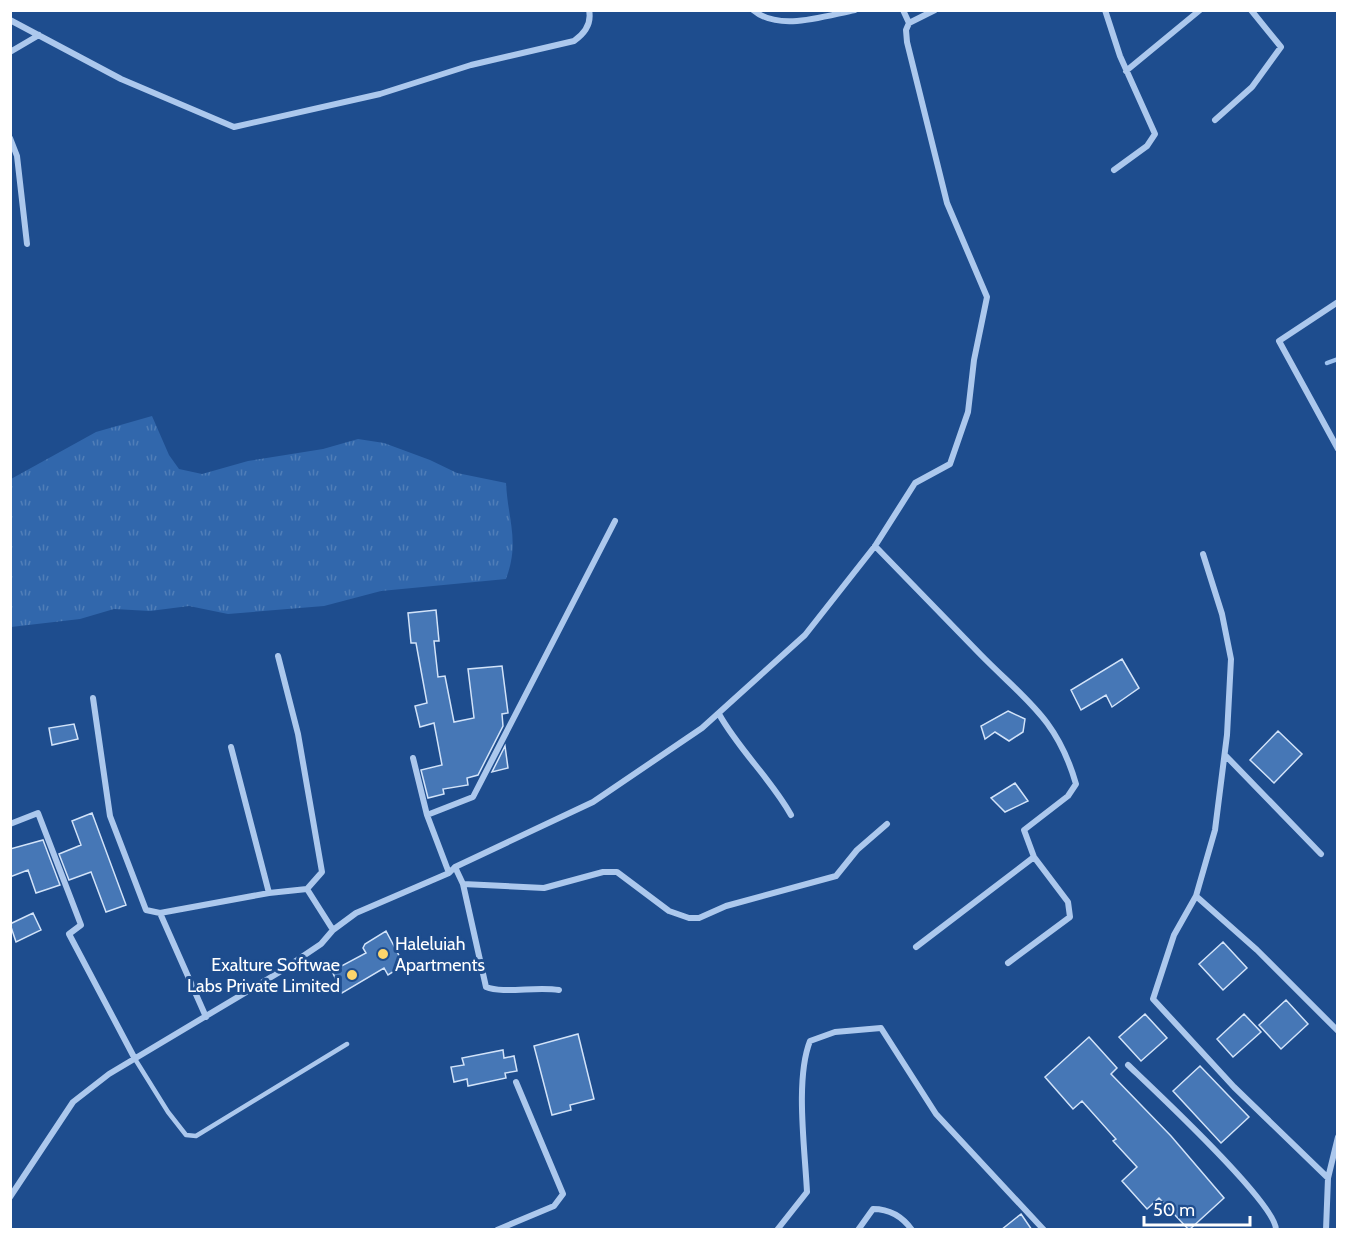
<svg xmlns="http://www.w3.org/2000/svg" width="1348" height="1240" font-family="Cabin,sans-serif">
  <style>
    .grass { fill: url(#grass-tufts) }
    .lines { fill: none; stroke-linecap: round; stroke-linejoin: round }
    .stream { stroke: #9fc3ef; stroke-width: 4.5 }
    .building { fill: #4677b6; stroke: #d2e3f9; stroke-width: 1.5 }
    .service { stroke: #acc8ed; stroke-width: 4.5 }
    .minor { stroke: #acc8ed; stroke-width: 6 }
    .poi-dot { fill: #fcd46b; stroke: #1e4d8e; stroke-width: 2 }
    .labels { text-anchor: middle; stroke-width: 6; stroke-linejoin: round; paint-order: stroke }
    .poi-label { font-size: 18px; fill: #fff; stroke: #1e4d8e; text-anchor: start }
  </style>
  <defs>
    <pattern id="grass-tufts" width="24" height="20" patternUnits="userSpaceOnUse" patternTransform="scale(1.5)"><rect width="24" height="20" fill="#3167ac"/><path d="M3 7l-1-3M5 7V3M7 7l1-3M15 17l-1-3M17 17v-4M19 17l1-3" fill="none" stroke="#507eb8"/></pattern>
  </defs>
  <rect width="100%" height="100%" fill="#1e4d8e"/>
  <path class="grass" d="M152,416L169,455L179,469L202,474L248,461L323,449L358,439L384,443L430,460L457,473L506,483C508,521 520,541 506,579L381,591L324,606L228,614L189,606L150,611L114,609L80,619L11,627V479L96,432Z"/>
  <g class="lines">
    <path class="stream" d="M1327,363L1338,359"/>
  </g>
  <path class="building" d="M436,610L439,641H434L438,677L445,676L454,722L474,718L468,669L502,666L508,713L502,714L503,726L478,775L467,778L468,785L443,789L444,794L428,798L421,770L442,765L434,723L420,727L415,706L427,703L416,643H411L408,613Z
    M1122,659L1139,688L1112,707L1106,695L1081,710L1071,690Z
    M1008,711L1025,719L1023,732L1009,741L995,732L985,739L981,726Z
    M74,724L78,739L52,745L49,728Z
    M1278,731L1302,754L1274,783L1250,760Z
    M505,746L508,768L492,772Z
    M1015,783L1028,801L1005,812L991,798Z
    M92,813L126,905L106,912L91,872L69,880L59,854L81,845L72,821Z
    M43,840L60,885L36,893L28,870L10,877V849Z
    M33,913L41,930L16,942L10,924Z
    M386,931L404,965L388,975L384,968L342,993L332,971L366,953L363,948L365,944Z
    M1223,942L1247,968L1223,990L1199,964Z
    M1286,1000L1308,1024L1281,1049L1259,1025Z
    M1145,1014L1167,1038L1141,1061L1119,1037Z
    M1244,1014L1261,1032L1233,1057L1217,1039Z
    M578,1034L594,1099L570,1105L571,1110L552,1115L534,1046Z
    M1089,1037L1117,1068L1111,1074L1171,1136L1224,1198L1189,1230L1159,1198L1147,1209L1122,1181L1137,1167L1113,1141L1116,1139L1082,1101L1073,1109L1045,1077Z
    M503,1050L504,1058L514,1056L517,1071L505,1073L506,1078L468,1086L467,1079L454,1082L451,1067L464,1065L462,1058Z
    M1200,1066L1249,1117L1221,1143L1173,1091Z
    M1021,1214L1032,1230H1001Z"/>
  <g class="lines">
    <path class="service" d="M135,1059L168,1112L186,1135L196,1136L347,1044"/>
    <path class="minor" d="M753,10C779,32 824,16 855,10
      M903,10L909,23
      M1105,10L1120,56L1155,134L1147,146L1114,170
      M10,20L121,79L234,127L380,94L471,65L574,41C584,34 592,24 589,10
      M10,52L39,35
      M1126,71L1200,10
      M1215,120L1252,87L1281,47L1251,10
      M10,138L17,156L27,244
      M1338,302L1279,341L1338,449
      M875,546C910,582 945,618 980,654C1025,700 1057,718 1076,784L1068,796L1024,830L1034,857L1068,902L1070,917L1008,963
      M1203,554L1222,614L1231,659L1227,735L1215,830L1196,896L1174,935L1153,999L1234,1087L1328,1178L1326,1230
      M278,656L298,734L322,872L307,889
      M93,698L110,816L146,910L160,913L206,1017
      M719,714C739,750 771,779 791,815
      M231,747L269,893L307,889L333,930
      M1225,755L1321,854
      M413,758L427,815L449,873
      M427,815L473,797L615,521
      M10,824L38,813L81,925L69,934L135,1059
      M455,867L463,884L544,888L603,872H617L669,911L689,918H699L726,906L836,876L857,850L887,824
      M463,884L486,987C503,994 537,986 559,990
      M1196,896L1257,950L1338,1031
      M160,913L269,893
      M916,947L1034,857
      M1128,1065C1153,1089 1277,1204 1276,1230
      M1328,1178L1338,1137
      M10,1197L73,1102L109,1074L278,973L321,944L333,930L356,913L449,873L455,867L593,802L702,728L805,635L875,546L915,483L950,464L968,412L974,360L987,297L947,203L907,42L906,30L909,23L935,10
      M497,1230L554,1206L563,1194L516,1082
      M777,1230L807,1192C805,1150 795,1079 810,1041L835,1032L881,1028L936,1114L1044,1230
      M858,1230L873,1209C890,1209 902,1216 912,1230"/>
  </g>
  <g class="poi-dot">
    <circle cx="383" cy="954" r="6"/>
    <circle cx="352" cy="975" r="6"/>
  </g>
  <g class="labels">
    <g class="poi-label">
      <text x="395" y="950">Haleluiah<tspan x="395" dy="21">Apartments</tspan></text>
      <text x="340" y="971" text-anchor="end">Exalture Softwae<tspan x="340" dy="21">Labs Private Limited</tspan></text>
    </g>
  </g>
  <rect width="1348" height="1240" fill="none" stroke="#ffffff" stroke-width="24"/>
  <path d="M1144 1216v9h106v-9" fill="none" stroke="#ffffff" stroke-width="3"/>
  <text x="1153" y="1216" font-size="18" fill="#ffffff" stroke="#1e4d8e" stroke-width="4.5" paint-order="stroke">50 m</text>
</svg>
